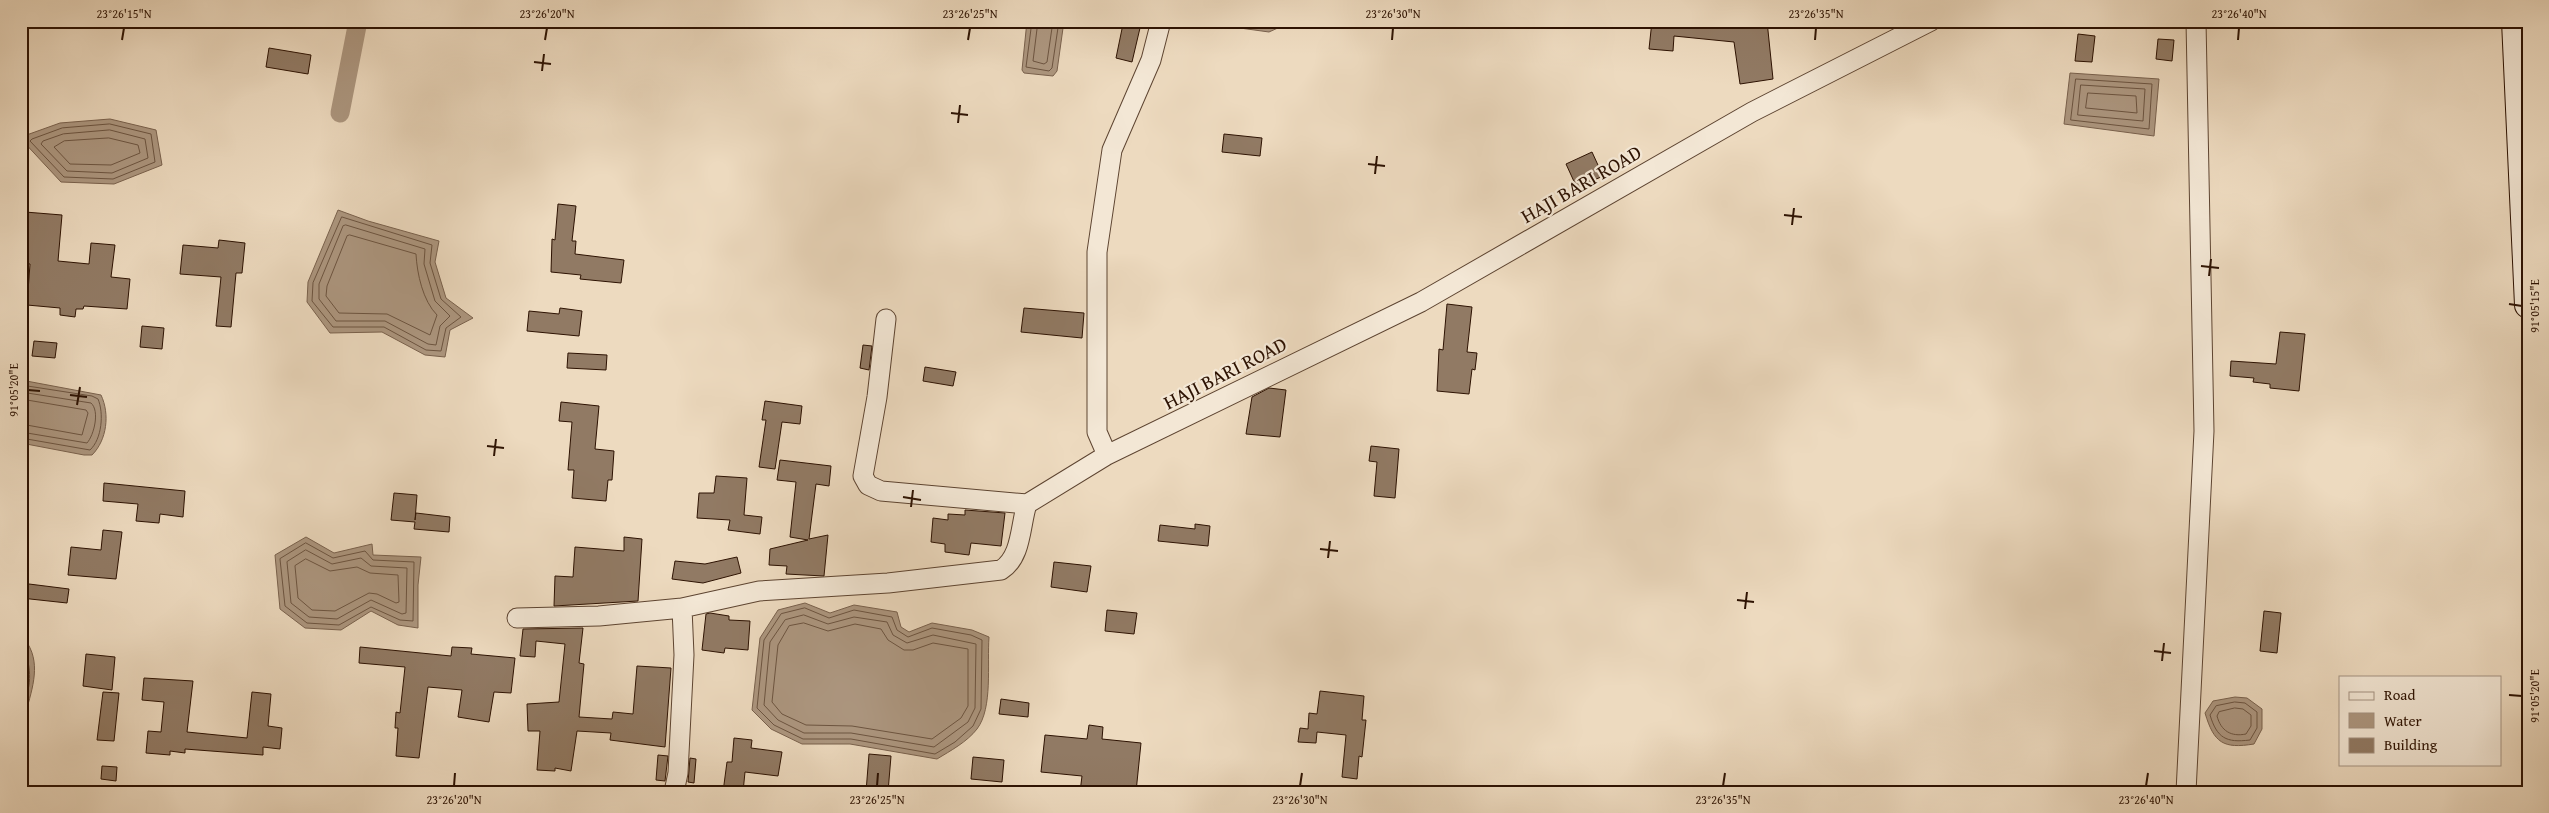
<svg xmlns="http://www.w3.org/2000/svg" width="2549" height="813" font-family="'Gentium Book Plus',serif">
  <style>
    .water { fill: #ac967f; stroke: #79614d }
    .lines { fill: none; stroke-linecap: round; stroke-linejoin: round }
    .shore { stroke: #6c5440; stroke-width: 1 }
    .canal { stroke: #ac967f; stroke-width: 19 }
    .building { fill: #917a64; stroke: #2d1202 }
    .street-casing { stroke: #5d4431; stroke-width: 21 }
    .secondary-casing { stroke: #2d1202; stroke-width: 28 }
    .street { stroke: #f3e7d5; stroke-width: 19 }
    .secondary { stroke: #f3e7d5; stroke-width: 26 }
    .ticks { fill: none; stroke: #2d1202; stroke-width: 2 }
    .labels { text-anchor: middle; stroke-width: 4.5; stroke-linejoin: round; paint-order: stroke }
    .street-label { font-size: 20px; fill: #2d1202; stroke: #f3e7d5 }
    .neatline { fill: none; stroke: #2d1202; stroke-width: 2 }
    .ticks-label { font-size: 12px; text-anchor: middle; fill: #2d1202 }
  </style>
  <rect width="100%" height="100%" fill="#eddabf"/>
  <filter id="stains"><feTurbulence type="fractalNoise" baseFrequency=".004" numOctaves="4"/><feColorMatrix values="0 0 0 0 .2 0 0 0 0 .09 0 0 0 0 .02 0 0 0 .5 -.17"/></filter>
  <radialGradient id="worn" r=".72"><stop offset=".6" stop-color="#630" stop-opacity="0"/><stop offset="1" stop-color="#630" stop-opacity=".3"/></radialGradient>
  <path class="water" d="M1027,21H1064L1057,71L1053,76L1024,73L1022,70Z
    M1189,21H1281L1280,27L1269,32Z
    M2070,73L2159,79L2154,136L2064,124Z
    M110,119L156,130L162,165L114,184L61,182L21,139V137L60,123Z
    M338,210L368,221L439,241L435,262L446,298L473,318L450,330L445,357L425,355L382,332L330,333L307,302L308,282Z
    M21,380L101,395C110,414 107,440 92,455H84L21,443Z
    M306,537L334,553L372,544L373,555L421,557L418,585V628L398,625L371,611L341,630L305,628L280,609L275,555Z
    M805,603L830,613L854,605L897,612L901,627L909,632L932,623L972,630L989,637C987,664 993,708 977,729C967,742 950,751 937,759L850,744H802L771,729L752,710L760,638L778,610Z
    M21,635C42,657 34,683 27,708L21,712Z
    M2235,697L2247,698L2262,709V729L2254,744C2223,749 2214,743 2205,713L2213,701Z"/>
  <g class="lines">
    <path class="shore" d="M1032,21L1026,67L1049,71L1052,68L1059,21
      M1038,21L1033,61L1044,64L1047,62L1053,21
      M1226,21L1268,26L1275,25L1276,21
      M2076,79L2152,84L2149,129L2071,120Z
      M2081,85L2145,89L2143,121L2078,115Z
      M2088,93L2136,96L2137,113L2086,108Z
      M110,124L151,134L155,162L113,179L64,177L30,141L32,139L62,128Z
      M110,130L145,139L148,158L112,173L67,171L41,144L43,141L63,134Z
      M109,138L138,145L140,153L111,165L70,164L54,147L64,141Z
      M342,217L432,245L430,263L441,299L461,317L446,328L441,351L426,350L384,327H333L312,301L313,283Z
      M346,225L425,249L424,264L435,301L450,316L440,326L436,345L428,344L385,321H336L319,299V284L343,226Z
      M350,235L416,254C417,274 423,301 437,315L430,335L387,314L339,313L326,296L327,286L347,236Z
      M21,385L92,396L98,399C104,413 102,439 90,450L21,438
      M21,392L91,403C100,411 94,435 87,443L21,432
      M21,399L86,410L88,413L82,435L21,424
      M306,543L333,558L365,551L373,560L414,562L413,621L400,620L371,607L339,625L307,623L285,606L280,559Z
      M306,550L332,564L361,558L371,566L407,568L406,613L402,614L371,600L337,619L309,617L291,603L287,562Z
      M306,559L330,571L357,567L370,573L398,575L399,602L396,603L377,594L369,593L335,611L312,610L298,598L295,566Z
      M805,608L829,618L854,610L892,617L897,630L908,637L932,628L971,635L982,640L981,709L973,726L955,742L935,754L851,739H803L774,725L757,708L764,640L781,614Z
      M804,615L828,624L854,617L887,622L893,635L907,643L933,635L976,644L975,708L968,722L934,747L851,733H804L778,720L764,705L770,642L785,620Z
      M804,623L828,631L855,624L881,629L888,640L904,650H913L933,643L968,649V706L961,718L932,739L852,726L806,725L782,714L772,702L778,645L789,626Z
      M21,642C31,662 34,687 21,706
      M2235,702L2245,703L2257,712V728L2250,740C2226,743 2217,738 2210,715L2216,706Z
      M2235,708L2243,709L2251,715V726L2246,734C2231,737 2221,731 2217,716L2219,712Z"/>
    <path class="canal" d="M340,113L358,21"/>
  </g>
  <path class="building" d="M1652,21H1767L1773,79L1740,84L1734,42L1674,36L1673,51L1649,49Z
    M1123,24L1140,28L1132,62L1116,58Z
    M2078,34L2095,36L2092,62L2075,61Z
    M2158,39L2174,40L2172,61L2156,59Z
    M269,48L311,55L308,74L266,67Z
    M1224,134L1262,138L1260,156L1222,152Z
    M1592,152L1603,176L1577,188L1566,164Z
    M558,204L576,206L572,241H576L575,254L624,260L621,283L580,279L581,275L551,272L552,239L555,240Z
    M25,212L62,215L58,261L89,264L91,243L115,245L111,277L130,279L127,309L84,306L83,309H76L75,317L60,315V308L27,305L30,264L21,263Z
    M219,240L245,243L242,273H236L231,327L216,326L221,277L180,274L183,245L218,248Z
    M1447,304L1472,307L1467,352L1477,353L1475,370L1472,369L1469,394L1437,391L1439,349L1443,350Z
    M560,308L582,311L579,336L527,331L529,311L559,314Z
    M1024,308L1084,313L1082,338L1021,332Z
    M142,326L164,328L162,349L140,347Z
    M2280,332L2305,334L2299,391L2270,388V384L2253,382L2254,378L2230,376L2231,361L2276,364Z
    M34,341L57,343L55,358L32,356Z
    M863,345L872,346L869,370L860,368Z
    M568,353L607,355L606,370L567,368Z
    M925,367L956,372L953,386L923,381Z
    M1269,388L1286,390L1280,437L1246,434L1252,397Z
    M765,401L802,406L800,424L782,422L775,469L759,467L766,420H762Z
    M561,402L599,406L595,449L614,451L612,480H608L606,501L572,498L574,470H568L572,422L559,421Z
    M1371,446L1399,449L1395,498L1374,496L1377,462L1369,461Z
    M780,460L831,466L829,486L816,484L809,539L828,535L824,576L786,574L787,566L769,565L770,549L808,540L790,537L796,482L777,480Z
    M716,476L747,478L744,515L762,517L760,534L728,530L730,520L697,518L699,493H714Z
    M104,483L185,491L183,517L160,514L159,523L136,521L138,504L103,501Z
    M394,493L417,495L415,520L416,513L450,517L449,532L414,529L415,522L391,520Z
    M965,510L1005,513L1001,546L971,543L969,555L945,552V544L931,542L933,518L948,520V514L965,515Z
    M1195,524L1210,526L1208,546L1158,541L1160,525L1195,529Z
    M103,530L122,532L116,579L68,575L71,547L101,550Z
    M624,537L642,539L638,601L554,606L555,576L573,577L575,547L624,551Z
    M737,557L741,573L703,583L672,579L675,561L705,564Z
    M1054,562L1091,566L1087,592L1051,587Z
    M21,583L69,589L67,603L21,598Z
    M1107,610L1137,613L1134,634L1105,631Z
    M2264,611L2281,613L2277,653L2260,651Z
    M710,613L729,616V620L750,621L748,650L725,648L724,653L702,650L706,614Z
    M583,628L579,663L584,664L579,717L612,719L613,712L633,714L637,666L671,668L665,747L610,740L611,733L577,731L571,771L555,768V771L537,770L540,731H528L527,704L559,702L565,644L536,641L535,657L520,656L523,629Z
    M360,647L451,656L452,647L472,648L471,654L515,658L511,693L494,692L489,722L458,717L462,690L428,687L419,758L396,756L398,728H395L396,712L400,713L405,667L359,663Z
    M86,654L115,657L112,690L83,686Z
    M144,678L193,681L187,732L247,738L252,692L271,694L268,726L282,728L280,749L263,747V755L185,749V753L170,751V755L146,753L148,731L161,732L164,702L142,700Z
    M1320,691L1364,696L1362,720H1366L1362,757L1359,756L1357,779L1342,777L1346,735L1317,732L1316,743L1298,742L1300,728L1308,729L1309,713L1317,714Z
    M103,692L119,693L114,741L97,740Z
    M1001,699L1029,703L1028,717L999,714Z
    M1089,725L1103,727L1102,739L1141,743L1136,792H1080L1082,776L1041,772L1045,735L1087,739Z
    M734,738L752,740L751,748L782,752L778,776L745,772L743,792H723L727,762H732Z
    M869,754L891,756L888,792H866Z
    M658,755L668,756L665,781L656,780Z
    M973,757L1004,760L1002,782L971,779Z
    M690,758L696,759L694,783L688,782Z
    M102,766L117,767L116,781L101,779Z"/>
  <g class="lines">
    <defs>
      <path id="street" d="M1161,21L1151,60L1112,150L1097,252V432L1107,455L1421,302L1752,112L1931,21
        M886,319L877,397L863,476L868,485L881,491L1027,504
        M517,618L599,616L682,608
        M674,792L678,773L684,655L682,608L759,591L888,583L1001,570C1022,557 1020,525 1027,504L1107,455
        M2186,792L2204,431L2196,21"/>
      <path id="secondary" d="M2515,21L2528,305"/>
    </defs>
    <use href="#street" class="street-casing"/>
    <use href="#secondary" class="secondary-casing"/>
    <use href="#street" class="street"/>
    <use href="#secondary" class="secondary"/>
  </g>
  <path class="ticks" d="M122,40L124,28M545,40L547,28M968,40L970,28M1392,40L1393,28M1815,40L1816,28M2238,40L2239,28M534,62L551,64M542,71L544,54M951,113L968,115M958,123L960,105M1368,164L1385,166M1375,174L1377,156M1784,215L1802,217M1792,225L1794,208M2201,266L2219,268M2209,276L2211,259M2509,304L2522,306M28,390L40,391M70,395L87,397M77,405L80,387M487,446L504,448M494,456L496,439M903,497L921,500M911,507L913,490M1320,549L1338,551M1328,558L1330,541M1737,600L1754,602M1745,609L1747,592M2154,651L2171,653M2162,661L2164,643M2509,695L2522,696M454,786L455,773M877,786L878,773M1300,786L1302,773M1723,786L1725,773M2146,786L2148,773"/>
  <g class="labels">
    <g class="street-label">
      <text transform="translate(1581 184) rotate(-30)" y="7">HAJI BARI ROAD</text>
      <text transform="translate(1225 373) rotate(-27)" y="7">HAJI BARI ROAD</text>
    </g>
  </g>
  <rect width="2549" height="813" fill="none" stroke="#eddabf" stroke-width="55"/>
  <rect x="2339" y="676" width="162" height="90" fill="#f3e7d5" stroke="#a49281"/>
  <rect x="2349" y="692" width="25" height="8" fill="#f3e7d5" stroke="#a49281"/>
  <text x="2384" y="700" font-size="15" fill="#2d1202">Road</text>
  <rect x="2349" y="713" width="25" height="15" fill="#ac967f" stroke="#a49281"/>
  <text x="2384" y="726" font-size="15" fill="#2d1202">Water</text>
  <rect x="2349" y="738" width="25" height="15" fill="#917a64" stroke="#a49281"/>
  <text x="2384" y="750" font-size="15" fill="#2d1202">Building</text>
  <rect x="28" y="28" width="2494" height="758" class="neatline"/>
  <g class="ticks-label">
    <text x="124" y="18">23°26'15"N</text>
    <text x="547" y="18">23°26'20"N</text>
    <text x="970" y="18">23°26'25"N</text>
    <text x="1393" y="18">23°26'30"N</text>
    <text x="1816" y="18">23°26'35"N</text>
    <text x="2239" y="18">23°26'40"N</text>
    <text transform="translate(2535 306) rotate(-90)" y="4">91°05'15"E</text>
    <text transform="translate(14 390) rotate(-90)" y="4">91°05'20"E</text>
    <text transform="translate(2535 696) rotate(-90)" y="4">91°05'20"E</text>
    <text x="454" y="804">23°26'20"N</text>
    <text x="877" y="804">23°26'25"N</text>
    <text x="1300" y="804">23°26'30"N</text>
    <text x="1723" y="804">23°26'35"N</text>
    <text x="2146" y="804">23°26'40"N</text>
  </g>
  <rect width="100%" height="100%" filter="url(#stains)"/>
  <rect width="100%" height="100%" fill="url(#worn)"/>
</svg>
